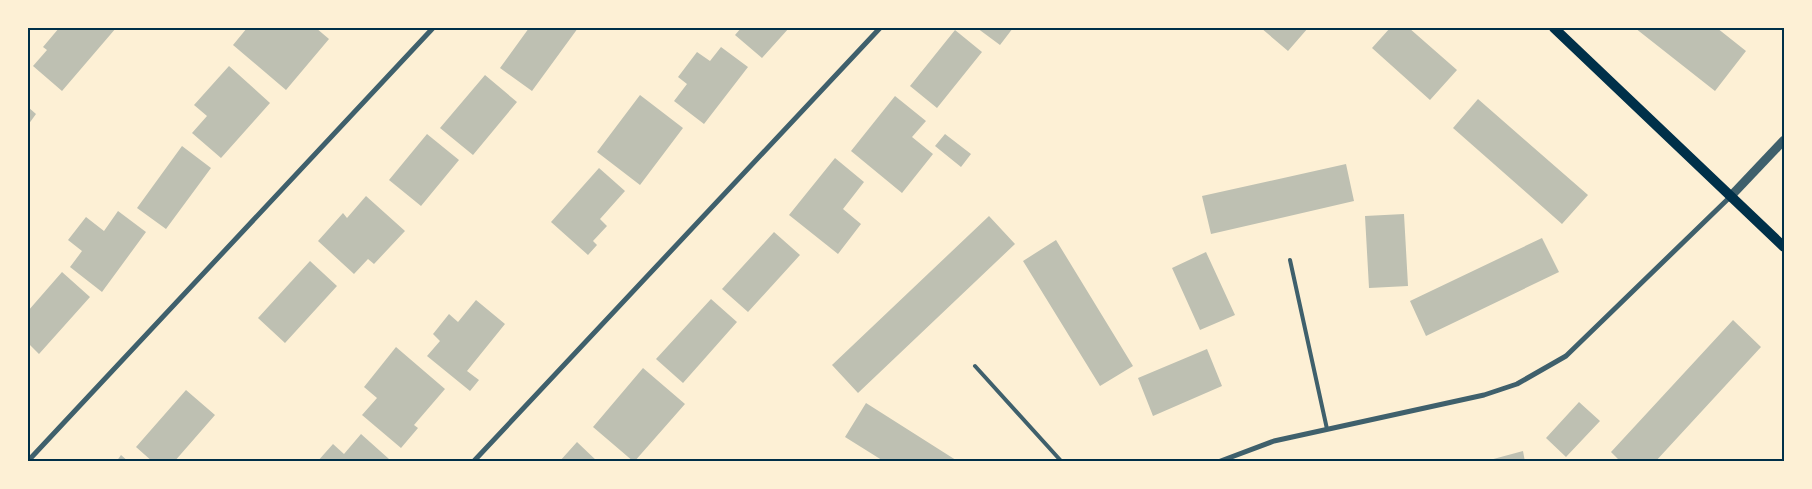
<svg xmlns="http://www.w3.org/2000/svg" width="1812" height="489" font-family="'Fira Sans',sans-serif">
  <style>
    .building { fill: #bec0b2 }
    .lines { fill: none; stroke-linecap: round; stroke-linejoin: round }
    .service { stroke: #3f606c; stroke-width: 4 }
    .minor { stroke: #3f606c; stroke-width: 5 }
    .tertiary { stroke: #3f606c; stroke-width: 9 }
    .secondary { stroke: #003049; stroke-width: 10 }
    .neatline { fill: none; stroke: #003049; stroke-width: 2 }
  </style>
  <rect width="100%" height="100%" fill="#fdf0d5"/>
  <path class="building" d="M59,28H116L62,91L33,66L47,50L43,47Z
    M247,28H316L329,39L286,90L233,45Z
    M529,28H578L532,91L500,68Z
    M741,28H789L762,58L735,35Z
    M977,28H1013L1000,45Z
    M1261,28H1308L1288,51Z
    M1390,28H1409L1457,70L1430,100L1372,48Z
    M1635,28H1717L1746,51L1715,91Z
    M955,30L982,52L937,108L910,86Z
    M721,47L748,67L704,124L674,101L687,84L678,77L697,52L710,61Z
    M229,66L270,103L221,158L192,133L207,116L194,105Z
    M485,75L517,102L473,155L440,128Z
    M640,95L683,128L640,185L597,152Z
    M895,96L926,121L912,137L933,154L902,193L851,151Z
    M1478,99L1588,195L1562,224L1453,128Z
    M28,107L36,114L28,125Z
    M427,134L459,160L421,206L389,180Z
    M945,134L971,154L961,167L935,146Z
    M182,146L211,168L166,229L137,208Z
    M835,158L864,182L843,209L861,224L838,254L789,215Z
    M1346,164L1354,201L1211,234L1202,196Z
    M599,168L625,191L600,219L607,226L593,241L597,245L588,255L551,222Z
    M366,196L405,231L374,264L368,259L354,274L318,241L343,213L347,218Z
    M118,211L146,232L102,292L70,267L82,251L68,240L86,217L104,231Z
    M1404,214L1408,286L1369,288L1365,216Z
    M989,216L1015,244L858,393L832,365Z
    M774,232L800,255L748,312L722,289Z
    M1542,238L1559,272L1426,336L1410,301Z
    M1056,240L1133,366L1100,386L1023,261Z
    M1206,252L1235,315L1200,330L1172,268Z
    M310,261L337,286L285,343L258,318Z
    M62,272L90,297L39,354L28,343V311Z
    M711,299L737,322L683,383L656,359Z
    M476,300L505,324L467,371L479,380L470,391L427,356L440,341L433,334L449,314L458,322Z
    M1733,320L1761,347L1655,462H1621L1611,452Z
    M396,347L445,389L414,425L418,428L401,448L362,415L377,398L364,387Z
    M1207,349L1222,386L1153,416L1138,378Z
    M643,368L685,404L634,462L593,427Z
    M186,390L215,415L174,462H153L136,447Z
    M1579,402L1600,421L1566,457L1546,438Z
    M866,403L959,462H885L845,437Z
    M361,434L389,459L387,462H317L333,444L344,454Z
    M577,442L598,462H559Z
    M1523,451L1525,462H1486V461Z
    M121,455L129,462H116Z"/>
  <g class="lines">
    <path class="service" d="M1290,260L1327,429
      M975,366L1062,462"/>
    <path class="minor" d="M28,461L433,28
      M473,462L880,28
      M1218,462L1274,441L1484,395L1517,384L1566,356L1730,197"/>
    <path class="tertiary" d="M1730,197L1784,140"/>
    <path class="secondary" d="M1554,28L1784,247"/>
  </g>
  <rect width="1812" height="489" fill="none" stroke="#fdf0d5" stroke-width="58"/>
  <rect x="29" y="29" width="1754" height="431" class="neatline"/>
</svg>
